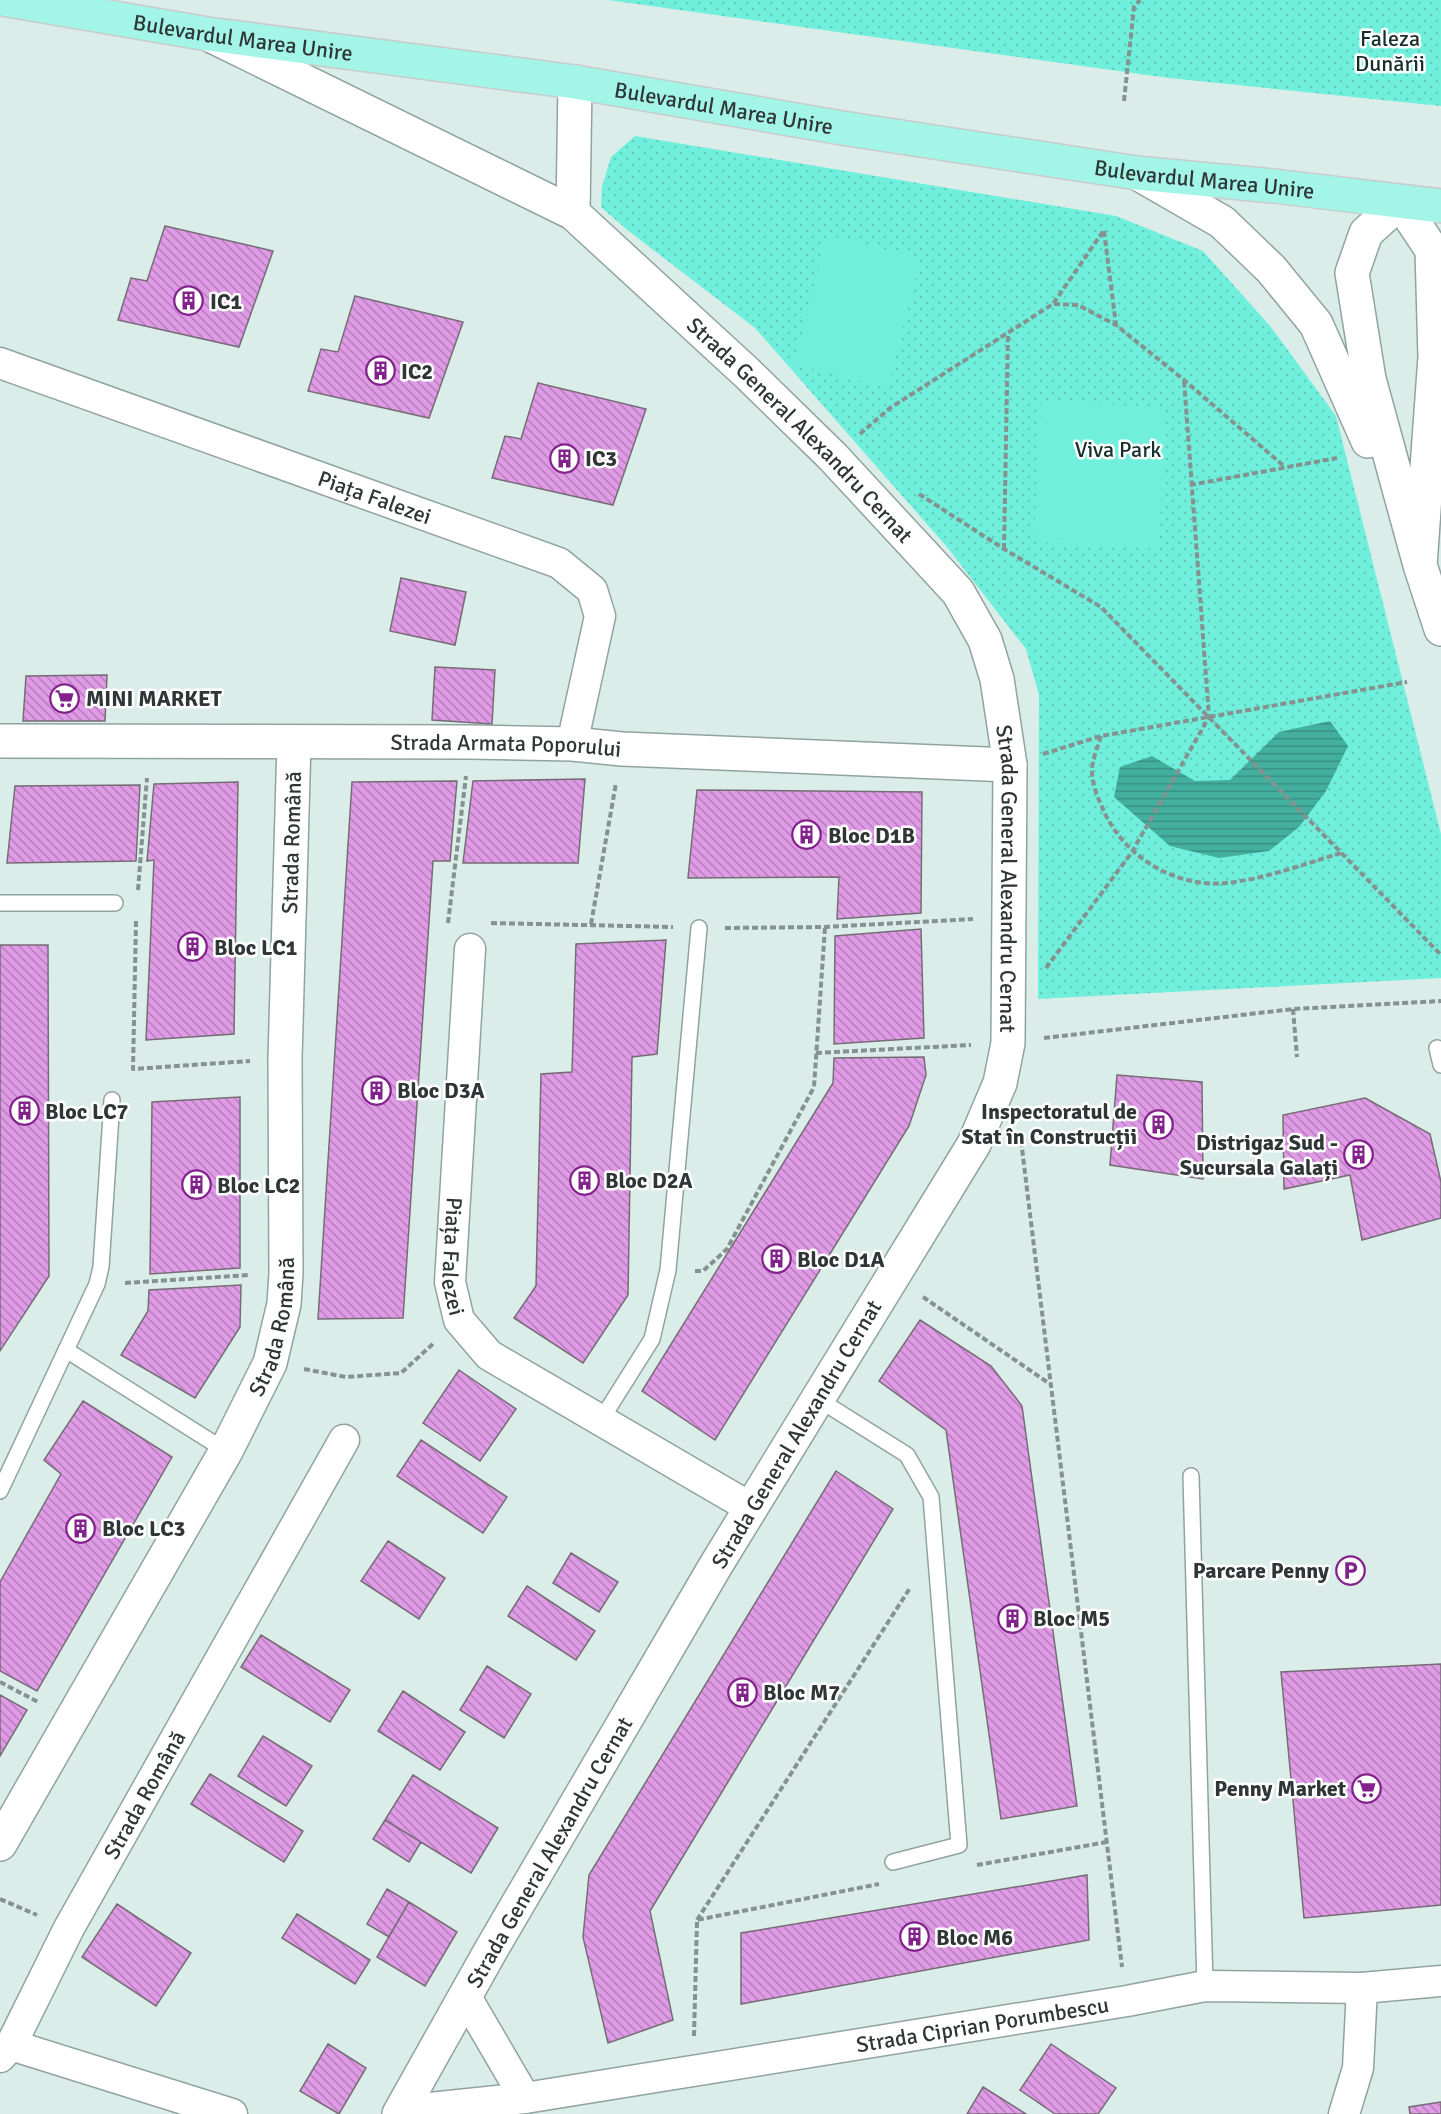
<svg xmlns="http://www.w3.org/2000/svg" width="1441" height="2114" font-family="Signika,sans-serif">
  <style>
    .park { fill: url(#park-dots) }
    .garden { fill: #70f0dc }
    .water { fill: url(#water-rules) }
    .building { fill: url(#building-back-hatch); stroke: #766c76; stroke-width: 1.5 }
    .lines { fill: none; stroke-linecap: round; stroke-linejoin: round }
    .lane-casing { stroke: #91a39f; stroke-width: 18 }
    .street-casing { stroke: #91a39f; stroke-width: 33 }
    .secondary-casing { stroke: #91a39f; stroke-width: 36 }
    .primary-casing { stroke: #c9cbca; stroke-width: 36 }
    .path { stroke: #85928f; stroke-width: 4; stroke-dasharray: 6 3; stroke-linecap: butt }
    .lane { stroke: #fff; stroke-width: 15 }
    .street { stroke: #fff; stroke-width: 30 }
    .secondary { stroke: #fff; stroke-width: 33 }
    .primary { stroke: #a3f5e8; stroke-width: 33 }
    .labels { text-anchor: middle; stroke-width: 5; stroke-linejoin: round; paint-order: stroke }
    .street-label { font-size: 22px; fill: #2f3635; stroke: #fff }
    .park-label { font-size: 22px; fill: #162f2a; stroke: #fff }
    .poi-label { font-size: 22px; font-weight: bold; fill: #2f3635; stroke: #fff; text-anchor: start }
  </style>
  <defs>
    <pattern id="park-dots" width="8" height="8" patternUnits="userSpaceOnUse" patternTransform="scale(1.5)"><rect width="8" height="8" fill="#70f0dc"/><path d="M2 2h.1M6 6h.1" fill="none" stroke="#61cebd" stroke-width="1.8" stroke-linecap="round"/></pattern>
    <pattern id="water-rules" width="6" height="5" patternUnits="userSpaceOnUse" patternTransform="scale(1.5)"><rect width="6" height="5" fill="#43af9f"/><path d="M0 2.5h6" fill="none" stroke="#388f82"/></pattern>
    <pattern id="building-back-hatch" width="6" height="6" patternUnits="userSpaceOnUse" patternTransform="scale(1.5)"><rect width="6" height="6" fill="#e09be6"/><path d="M-1 5l2 2M0 0l6 6M5-1l2 2" fill="none" stroke="#b67fbb"/></pattern>
  </defs>
  <rect width="100%" height="100%" fill="#daede9"/>
  <path class="park" d="M608,0H1441V106L1169,78Z
    M635,136L1116,216L1203,251L1271,327L1336,416L1441,834V978L1038,999L1039,695L1026,649L947,547L755,328L626,229L601,207L602,187L611,157Z"/>
  <path class="garden" d="M827,235L920,258L888,388L794,364Z
    M1041,401L1166,408L1159,549L1034,542Z"/>
  <path class="water" d="M1330,721L1348,746L1326,791L1299,827L1269,851L1219,858L1170,846L1114,797L1120,767L1152,756L1195,781L1230,780L1279,732Z"/>
  <path class="building" d="M165,226L273,251L239,347L118,320L131,278L147,281Z
    M355,296L463,322L429,418L308,391L321,349L338,352Z
    M538,383L646,409L613,505L492,478L505,436L521,439Z
    M401,578L466,592L455,645L390,631Z
    M435,667L495,670L492,724L432,720Z
    M107,675L105,721H23L26,676Z
    M585,779L578,863H463L473,781Z
    M457,781L450,861H433L403,1318L318,1319L352,782Z
    M238,782L234,1034L146,1040L154,860L147,861L154,784Z
    M140,785L136,861L7,863L15,786Z
    M697,790L922,792L921,913L837,919L839,877L688,878Z
    M921,929L924,1038L834,1044L835,936Z
    M666,940L657,1054L632,1057L628,1295L583,1363L514,1318L536,1286L541,1074L572,1072L576,944Z
    M0,945H48L49,1276L0,1351Z
    M924,1057L926,1075L909,1126L715,1440L642,1391L833,1083L834,1058Z
    M1117,1075L1202,1082L1203,1179L1110,1165Z
    M240,1097V1268L150,1274L152,1102Z
    M1365,1098L1430,1134L1441,1182V1218L1362,1240L1350,1175L1284,1189L1283,1115Z
    M241,1285L240,1327L195,1398L121,1355L148,1311L149,1290Z
    M920,1320L991,1366L1022,1406L1077,1806L1001,1819L946,1430L879,1381Z
    M459,1370L516,1409L480,1461L423,1423Z
    M83,1401L172,1457L37,1691L0,1671V1582L61,1474L44,1460Z
    M421,1440L507,1497L483,1533L397,1476Z
    M836,1471L893,1509L650,1911L673,2020L608,2043L583,1937L589,1875Z
    M388,1541L445,1578L419,1619L361,1581Z
    M571,1553L618,1582L599,1612L553,1583Z
    M527,1586L595,1631L576,1660L508,1616Z
    M261,1635L350,1690L330,1722L241,1667Z
    M1441,1664V1905L1304,1918L1281,1672Z
    M487,1666L531,1694L504,1738L460,1710Z
    M403,1691L465,1732L440,1770L378,1731Z
    M0,1695L27,1710L0,1756Z
    M263,1736L312,1766L286,1806L238,1776Z
    M210,1774L303,1831L284,1862L191,1804Z
    M413,1775L498,1828L471,1873L385,1820Z
    M385,1820L421,1842L409,1862L373,1839Z
    M1087,1875L1089,1940L741,2004V1933Z
    M387,1889L409,1902L389,1937L367,1924Z
    M409,1902L457,1932L425,1986L377,1957Z
    M117,1904L191,1953L156,2006L82,1957Z
    M297,1914L370,1960L355,1984L282,1938Z
    M328,2044L366,2068L339,2114L300,2091Z
    M1051,2044L1116,2088L1098,2114H1055L1020,2090Z
    M983,2087L1026,2114H967Z
    M1441,2102V2114H1410L1409,2107Z"/>
  <g class="lines">
    <defs>
      <path id="lane" d="M0,903H115
        M1437,1048L1441,1065
        M66,1350L226,1451
        M818,1399L907,1455L931,1497L959,1845L893,1862
        M601,1420L652,1339L668,1270L699,928
        M1191,1476L1205,1986
        M0,1491L97,1284L101,1267L112,1100"/>
      <g id="street">
        <path id="s1" d="M0,363L559,563L592,590L600,616L572,744"/>
        <path id="s2" d="M470,949L450,1282L459,1320L489,1355L751,1508"/>
        <path d="M466,1997L525,2098"/>
        <path d="M11,2045L232,2114"/>
        <path id="s3" d="M0,2057L11,2045L69,1928L344,1440"/>
        <path id="s4" d="M401,2111L525,2098L1127,2001L1205,1986L1362,1988L1441,1981"/>
        <path d="M1344,2114L1358,2068L1362,1988"/>
      </g>
      <g id="secondary">
        <path id="s5" d="M212,36L573,213L747,373L833,457L958,592L985,640L997,679L1010,765L1008,1043L1000,1083L974,1144L716,1565L491,1950L399,2114"/>
        <path d="M1137,173L1222,222L1271,269L1316,324L1368,441"/>
        <path d="M573,213L575,82"/>
        <path d="M1420,565L1435,357L1432,250L1400,202L1366,233L1352,273L1369,379L1420,565L1441,629"/>
        <path id="s6" d="M0,741L470,742L572,744L622,749L1010,765"/>
        <path id="s7" d="M0,1844L226,1451L270,1363L284,1304L286,1273L285,1059L294,742"/>
      </g>
      <g id="primary">
        <path id="s8" d="M8,0L208,34L575,82L842,128L1137,173L1274,186L1441,206"/>
      </g>
    </defs>
    <use href="#lane" class="lane-casing"/>
    <use href="#street" class="street-casing"/>
    <use href="#secondary" class="secondary-casing"/>
    <use href="#primary" class="primary-casing"/>
    <path class="path" d="M1124,101L1134,7L1140,0
      M1104,231L1116,325
      M1054,304L1078,305L1116,325L1184,380L1285,467
      M860,434L890,408L1053,304L1104,230
      M1190,485L1337,458
      M919,494L1004,549L1101,607L1441,955
      M1004,549L1008,333
      M1101,736C1098,746 1092,760 1092,771C1092,783 1097,796 1102,807C1122,855 1173,888 1226,883C1265,879 1304,864 1341,853
      M1043,754L1101,736L1407,682
      M138,890L147,778
      M136,921L133,1069L250,1061
      M448,923L466,776
      M491,923L673,927
      M591,924L616,783
      M725,928L825,927L973,919
      M1046,968L1132,852L1209,717L1184,380
      M1293,1009L1297,1057
      M1044,1038L1293,1009L1441,1001
      M816,1053L971,1045
      M1020,1132L1122,1967
      M695,1271H703L727,1249L814,1087L825,927
      M125,1283L249,1275
      M923,1297L1050,1384
      M304,1369L346,1377L401,1373L434,1343
      M0,1682L40,1703
      M977,1865L1107,1842
      M0,1899L37,1915
      M697,1920L910,1588
      M694,2036L697,1920L879,1884"/>
    <use href="#lane" class="lane"/>
    <use href="#street" class="street"/>
    <use href="#secondary" class="secondary"/>
    <use href="#primary" class="primary"/>
  </g>
  <defs>
    <symbol id="building-ring" viewBox="-11 -11 22 22"><circle r="9.5" fill="#fff" stroke="#83228d" stroke-width="1.5"/><path d="M-4-6H4V6H1V3H-1V6H-4ZM-2.5-4.3h1.7v1.8h-1.7ZM.8-4.3h1.7v1.8H.8ZM-2.5-1h1.7V.8h-1.7ZM.8-1h1.7V.8H.8Z" fill="#83228d"/></symbol>
    <symbol id="supermarket-ring" viewBox="-11 -11 22 22"><circle r="9.5" fill="#fff" stroke="#83228d" stroke-width="1.5"/><path d="M-6-5.5h2.5l.6 2H6L4.5 2H-2.5L-4.4-4H-6ZM-1.5 3.2a1.3 1.3 0 1 0 .1 0ZM3 3.2a1.3 1.3 0 1 0 .1 0Z" fill="#83228d"/></symbol>
    <symbol id="parking-ring" viewBox="-11 -11 22 22"><circle r="9.5" fill="#fff" stroke="#83228d" stroke-width="1.5"/><path d="M-3.5-5.5H1a3.5 3.5 0 0 1 0 7H-1V5.5H-3.5ZM-1-3.4V-.6H.8a1.4 1.4 0 0 0 0-2.8Z" fill="#83228d"/></symbol>
  </defs>
  <g fill-rule="evenodd">
    <use href="#building-ring" x="172" y="284" width="33" height="33"/>
    <use href="#building-ring" x="364" y="354" width="33" height="33"/>
    <use href="#building-ring" x="548" y="442" width="33" height="33"/>
    <use href="#supermarket-ring" x="48" y="682" width="33" height="33"/>
    <use href="#building-ring" x="790" y="818" width="33" height="33"/>
    <use href="#building-ring" x="176" y="930" width="33" height="33"/>
    <use href="#building-ring" x="360" y="1074" width="33" height="33"/>
    <use href="#building-ring" x="8" y="1094" width="33" height="33"/>
    <use href="#building-ring" x="1142" y="1108" width="33" height="33"/>
    <use href="#building-ring" x="1342" y="1138" width="33" height="33"/>
    <use href="#building-ring" x="568" y="1164" width="33" height="33"/>
    <use href="#building-ring" x="180" y="1168" width="33" height="33"/>
    <use href="#building-ring" x="760" y="1242" width="33" height="33"/>
    <use href="#building-ring" x="64" y="1512" width="33" height="33"/>
    <use href="#parking-ring" x="1334" y="1554" width="33" height="33"/>
    <use href="#building-ring" x="996" y="1602" width="33" height="33"/>
    <use href="#building-ring" x="726" y="1676" width="33" height="33"/>
    <use href="#supermarket-ring" x="1350" y="1772" width="33" height="33"/>
    <use href="#building-ring" x="898" y="1920" width="33" height="33"/>
  </g>
  <g class="labels">
    <g class="street-label">
      <text dy="8" stroke="none"><textPath href="#s8" startOffset="238">Bulevardul Marea Unire</textPath></text>
      <text dy="8" stroke="none"><textPath href="#s8" startOffset="724">Bulevardul Marea Unire</textPath></text>
      <text dy="8" stroke="none"><textPath href="#s8" startOffset="1210">Bulevardul Marea Unire</textPath></text>
      <text dy="8" stroke="none"><textPath href="#s5" startOffset="716">Strada General Alexandru Cernat</textPath></text>
      <text dy="8" stroke="none"><textPath href="#s1" startOffset="398">Piața Falezei</textPath></text>
      <text dy="8" stroke="none"><textPath href="#s6" startOffset="506">Strada Armata Poporului</textPath></text>
      <text dy="8" stroke="none"><textPath href="#s7" startOffset="1074">Strada Română</textPath></text>
      <text dy="8" stroke="none"><textPath href="#s5" startOffset="1239">Strada General Alexandru Cernat</textPath></text>
      <text dy="8" stroke="none"><textPath href="#s2" startOffset="308">Piața Falezei</textPath></text>
      <text dy="8" stroke="none"><textPath href="#s7" startOffset="588">Strada Română</textPath></text>
      <text transform="translate(796 1434) rotate(-59)" y="8">Strada General Alexandru Cernat</text>
      <text dy="8" stroke="none"><textPath href="#s3" startOffset="300">Strada Română</textPath></text>
      <text transform="translate(549 1852) rotate(-60)" y="8">Strada General Alexandru Cernat</text>
      <text dy="8" stroke="none"><textPath href="#s4" startOffset="588">Strada Ciprian Porumbescu</textPath></text>
    </g>
    <g class="park-label">
      <text x="1390" y="46">Faleza<tspan x="1390" dy="25">Dunării</tspan></text>
      <text x="1118" y="457">Viva Park</text>
    </g>
    <g class="poi-label">
      <text x="210" y="309">IC1</text>
      <text x="401" y="379">IC2</text>
      <text x="585" y="466">IC3</text>
      <text x="86" y="706">MINI MARKET</text>
      <text x="828" y="843">Bloc D1B</text>
      <text x="214" y="955">Bloc LC1</text>
      <text x="397" y="1098">Bloc D3A</text>
      <text x="45" y="1119">Bloc LC7</text>
      <text x="1137" y="1119" text-anchor="end">Inspectoratul de<tspan x="1137" dy="25">Stat în Construcții</tspan></text>
      <text x="1338" y="1150" text-anchor="end">Distrigaz Sud -<tspan x="1338" dy="25">Sucursala Galați</tspan></text>
      <text x="605" y="1188">Bloc D2A</text>
      <text x="217" y="1193">Bloc LC2</text>
      <text x="797" y="1267">Bloc D1A</text>
      <text x="102" y="1536">Bloc LC3</text>
      <text x="1329" y="1578" text-anchor="end">Parcare Penny</text>
      <text x="1033" y="1626">Bloc M5</text>
      <text x="763" y="1700">Bloc M7</text>
      <text x="1346" y="1796" text-anchor="end">Penny Market</text>
      <text x="936" y="1945">Bloc M6</text>
    </g>
  </g>
</svg>
